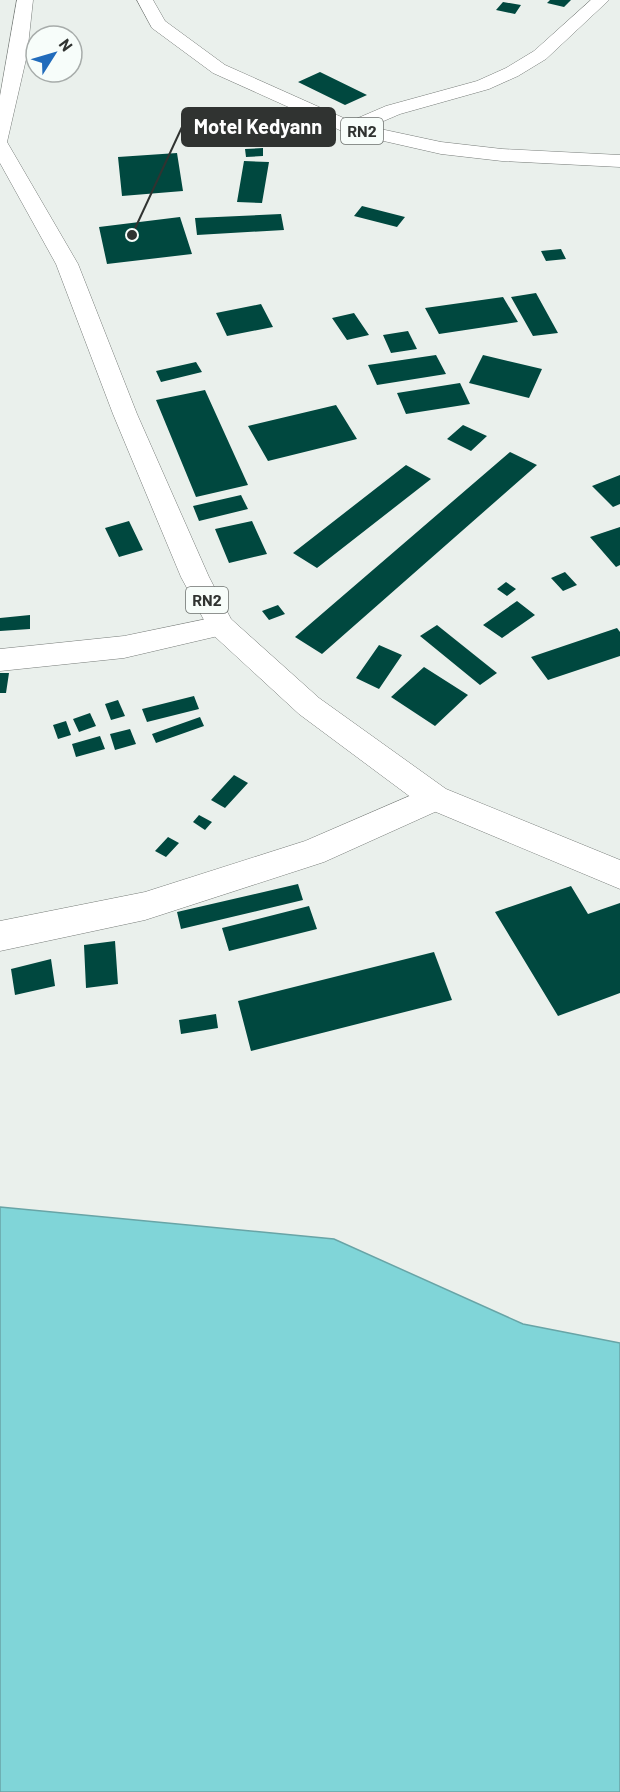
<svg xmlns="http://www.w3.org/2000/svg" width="620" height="1792" font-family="Barlow,sans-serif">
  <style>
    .water { fill: #80d5d8; stroke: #68a4a6; stroke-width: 1.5 }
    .building { fill: #00483f }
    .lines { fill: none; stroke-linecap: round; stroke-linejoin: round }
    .minor-casing { stroke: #777c79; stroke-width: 1 }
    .trunk-casing { stroke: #777c79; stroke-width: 1 }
    .minor { fill: #fff; fill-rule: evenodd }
    .trunk { fill: #fff; fill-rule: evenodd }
    .labels { text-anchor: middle; stroke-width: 6; stroke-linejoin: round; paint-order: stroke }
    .shield { fill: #f7fdfa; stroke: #6c706d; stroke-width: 1.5 }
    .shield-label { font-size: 16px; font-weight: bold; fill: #303331 }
    .leader { fill: none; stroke: #303331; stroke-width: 2 }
    .callout-dot { fill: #303331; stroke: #f7fdfa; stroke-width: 2 }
    .callout { fill: #303331; stroke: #303331; stroke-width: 2 }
    .callout-label { font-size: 20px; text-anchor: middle; font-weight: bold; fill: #fff }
  </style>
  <rect width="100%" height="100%" fill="#eaf0ec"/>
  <path class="water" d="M0,1207L334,1239L523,1324L620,1343V1792H0Z"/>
  <path class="building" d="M550,0H571L564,7L547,3Z
    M503,2L521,5L515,14L496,10Z
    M320,72L367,95L345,105L298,82Z
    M263,148V156L246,157L245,149Z
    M177,153L183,191L122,196L118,157Z
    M244,161L269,162L262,203L237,202Z
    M362,206L405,217L397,227L354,216Z
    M281,214L284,230L197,235L195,218Z
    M180,217L192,254L107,264L99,227Z
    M561,249L566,259L546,261L541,251Z
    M536,293L558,333L533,336L511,297Z
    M503,297L518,322L439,334L425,308Z
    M261,304L273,327L227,336L216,313Z
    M354,313L369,335L347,340L332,318Z
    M408,331L417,349L391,353L383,335Z
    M436,355L446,374L377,385L368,365Z
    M483,355L542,369L529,398L469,383Z
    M196,362L202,372L161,382L156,371Z
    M460,383L470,404L406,414L397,393Z
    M205,390L248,485L196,497L156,400Z
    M336,405L357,439L268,461L248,426Z
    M463,425L487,436L471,451L447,439Z
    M510,452L537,465L322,654L295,637Z
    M406,465L431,479L317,568L293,553Z
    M620,475V504L613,507L592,486Z
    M241,495L248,509L199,521L193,506Z
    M129,521L143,550L119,557L105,528Z
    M252,521L267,554L229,563L215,529Z
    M620,527V565L616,567L590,537Z
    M565,572L577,585L563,591L551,578Z
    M506,582L516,589L507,596L497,589Z
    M517,601L535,615L502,638L483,625Z
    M278,605L285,614L269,620L262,611Z
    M30,615V629L0,631V618Z
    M437,625L497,673L480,685L420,636Z
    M617,628L620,632V656L548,680L531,657Z
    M379,645L402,655L379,689L356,678Z
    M424,667L468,695L435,726L391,697Z
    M0,673H9L6,693H0Z
    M194,696L199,709L147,722L142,709Z
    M118,700L125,716L111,720L105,704Z
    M90,713L96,726L79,732L73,719Z
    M200,717L204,726L156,743L152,734Z
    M66,721L71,735L58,739L53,725Z
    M130,729L136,744L115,750L110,734Z
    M100,736L105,749L76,757L72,744Z
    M234,775L248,783L225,808L211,800Z
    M199,815L212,822L205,830L193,822Z
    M168,837L179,843L166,857L155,851Z
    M298,884L303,900L181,929L177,912Z
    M571,886L588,914L620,903V993L558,1016L495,912Z
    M309,906L317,929L229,951L222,928Z
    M115,941L118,984L86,988L84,945Z
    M434,952L452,1000L251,1051L238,1001Z
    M51,959L55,986L15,995L11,969Z
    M216,1014L218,1028L181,1034L179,1020Z"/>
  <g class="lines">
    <defs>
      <path id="minor" d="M591,0H609L546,59L518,76L489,89L400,114L358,132L351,134L342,128L344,124L386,106L477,81L506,68L534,51Z
        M221,616L231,619L235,626L231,633L124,658L0,671V649L124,636Z
        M435,785L446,789L451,798L446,807L324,862L145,920L0,951V921L145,892L305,841Z"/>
      <path id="trunk" d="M17,0H33L27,55L7,142L78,264L137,414L209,577L231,619L319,698L446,789L620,860V889L424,807L299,714L211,633L181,577L113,414L56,264L0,163V96Z
        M137,0H153L165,21L225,65L357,124L441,142L502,149L620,155V167L502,161L441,154L344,132L213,73L152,28Z"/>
    </defs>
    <use href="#minor" class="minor-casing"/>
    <use href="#trunk" class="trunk-casing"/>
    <use href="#minor" class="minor"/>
    <use href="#trunk" class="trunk"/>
  </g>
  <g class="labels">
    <g class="shield">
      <rect x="341" y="118" width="42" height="26" rx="4.5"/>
      <rect x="186" y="587" width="42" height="26" rx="4.5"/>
    </g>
    <g class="shield-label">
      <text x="362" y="137">RN2</text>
      <text x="207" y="606">RN2</text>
    </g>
  </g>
  <path class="leader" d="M132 235L182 127"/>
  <circle class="callout-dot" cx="132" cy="235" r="6"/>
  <rect class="callout" x="182" y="108" width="153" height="38" rx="6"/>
  <g class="callout-label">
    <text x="258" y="134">Motel Kedyann</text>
  </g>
  <g transform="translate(54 54) rotate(53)"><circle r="28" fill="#f7fdfa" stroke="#a7acaa" stroke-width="1.5"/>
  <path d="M0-4.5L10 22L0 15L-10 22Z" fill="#206bbb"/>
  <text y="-9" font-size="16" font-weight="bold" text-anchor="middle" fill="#303331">N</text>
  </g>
</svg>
